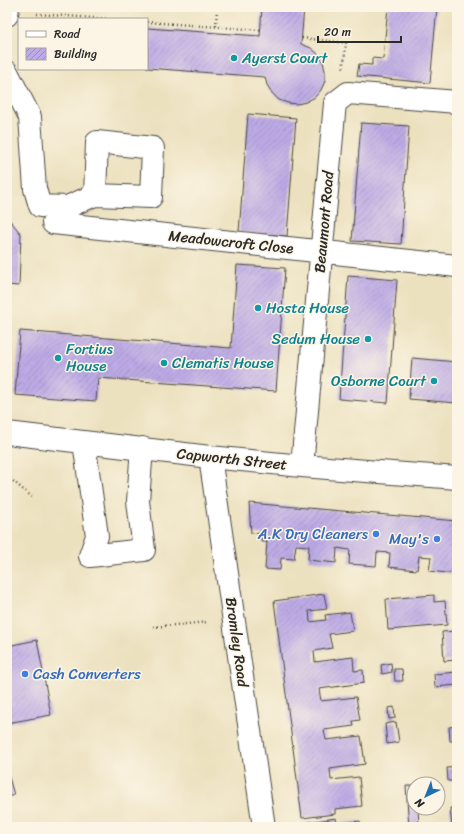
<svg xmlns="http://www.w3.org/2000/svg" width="464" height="834" font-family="Sriracha,sans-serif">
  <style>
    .building { fill: url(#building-hatch) }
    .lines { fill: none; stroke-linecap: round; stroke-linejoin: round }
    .minor-casing { stroke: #484641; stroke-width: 24 }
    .path { stroke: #484641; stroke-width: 2.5; stroke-dasharray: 1 3; stroke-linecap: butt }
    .minor { stroke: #fff; stroke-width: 22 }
    .culture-dot { fill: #0f9aa8; stroke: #fcf5e5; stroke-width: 1.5 }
    .shop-dot { fill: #3f7fe0; stroke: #fcf5e5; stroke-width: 1.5 }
    .labels { text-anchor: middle; stroke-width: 3; stroke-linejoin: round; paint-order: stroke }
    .culture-label { font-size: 15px; fill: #0d838f; stroke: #fcf5e5; text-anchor: start }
    .street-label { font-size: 15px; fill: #2b2b2b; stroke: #fcf5e5 }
    .shop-label { font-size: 15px; fill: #366cbe; stroke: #fcf5e5; text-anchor: end }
  </style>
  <defs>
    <pattern id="building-hatch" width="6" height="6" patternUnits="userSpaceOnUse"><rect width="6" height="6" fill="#bdaae6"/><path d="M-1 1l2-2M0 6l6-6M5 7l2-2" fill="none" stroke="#9a8bbb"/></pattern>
  </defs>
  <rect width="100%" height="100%" fill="#fcf5e5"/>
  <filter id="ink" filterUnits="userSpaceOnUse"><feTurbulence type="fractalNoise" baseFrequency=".025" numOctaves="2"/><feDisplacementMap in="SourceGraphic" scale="8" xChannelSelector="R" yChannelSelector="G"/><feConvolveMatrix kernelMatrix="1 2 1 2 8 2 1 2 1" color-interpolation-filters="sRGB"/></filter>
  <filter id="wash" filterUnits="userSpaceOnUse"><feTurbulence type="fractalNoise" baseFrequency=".012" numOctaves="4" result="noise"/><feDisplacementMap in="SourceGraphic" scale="16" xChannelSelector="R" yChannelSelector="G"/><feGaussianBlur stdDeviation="0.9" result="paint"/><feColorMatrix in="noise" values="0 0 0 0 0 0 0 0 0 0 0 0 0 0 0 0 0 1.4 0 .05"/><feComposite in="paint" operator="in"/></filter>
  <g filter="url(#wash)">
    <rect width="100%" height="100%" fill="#ece1bf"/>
    <g id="blocks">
      <path class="building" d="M262,7H304L301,44L311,48L318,54L323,62L325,71V81L321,90L315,97L306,102L297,104L288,103L279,100L272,93L267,85L265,77L147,68V28L260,36Z
        M388,7H437L430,83L357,76L359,64L372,65V58L383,59Z
        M248,114L296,118L287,236L239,232Z
        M361,123L409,126L401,244L352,241Z
        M7,217L21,234L19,286L7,285Z
        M237,265L285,268L276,391L98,378L96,401L15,395L20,331L231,348Z
        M348,276L397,280L388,403L339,399Z
        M412,358L457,362V403L409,399Z
        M249,503L457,521V574L429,571L431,557L419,556L417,570L389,567L390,553L377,552L376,566L349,564L350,550L337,548L336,563L308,560L309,546L296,545L294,559L281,558L280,570L265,569L267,542H261L262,534L251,533Z
        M324,594L327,609L309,611L310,622L326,620L325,615L350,612L353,631L329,634L332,648L314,651L315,662L353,657L354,671L363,670L364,683L319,689L321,701L356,697L360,720L353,721L354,726L324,730L326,740L361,736L365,764L330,769L331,780L359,777L362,806L335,809V814L302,818L274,601Z
        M434,595V602L445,601L447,625L388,630L386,599Z
        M457,631V660L444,661L442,632Z
        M37,640L51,715L7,723V646Z
        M391,663L392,672L382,674L381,665Z
        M394,669H402L403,681H395Z
        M457,672V685L435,687L434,674Z
        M394,707L395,718L389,719L388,708Z
        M396,722L399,742L387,744L385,724Z
        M457,726V741H450L449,727Z
        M457,767V781H448L447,768Z
        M7,770L14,795L7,797Z
        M406,786H414V808H418L419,827H409Z
        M457,807V827H452L450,808Z
        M336,818L337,824L360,821L361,827H303V823Z"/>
    </g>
  </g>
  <g filter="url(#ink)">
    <use href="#blocks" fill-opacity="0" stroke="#484641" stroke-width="1"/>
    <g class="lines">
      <defs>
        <path id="minor" d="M7,15L8,7
          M7,72L30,117L35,189L40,206L67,207L95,195L151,197L153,148L97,142L95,195
          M53,223L457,266
          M7,433L210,457L302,466L457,478
          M84,442L97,536L90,556L144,550L138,501L142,448
          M210,457L264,827
          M302,466L335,103L348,93L457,102"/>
      </defs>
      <use href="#minor" class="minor-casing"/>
      <path class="path" d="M37,14L108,19
        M147,22L261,30
        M216,26L217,7
        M302,38L346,43L343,70
        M7,476L32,497
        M153,627L208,622"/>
      <use href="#minor" class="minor"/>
    </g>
  </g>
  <g class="culture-dot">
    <circle cx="234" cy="58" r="4"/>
    <circle cx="258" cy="308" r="4"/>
    <circle cx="368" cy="339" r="4"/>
    <circle cx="58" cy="358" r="4"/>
    <circle cx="164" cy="363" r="4"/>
    <circle cx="434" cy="381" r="4"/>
  </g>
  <g class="shop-dot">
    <circle cx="376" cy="534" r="4"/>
    <circle cx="437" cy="539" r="4"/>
    <circle cx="25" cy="674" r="4"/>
  </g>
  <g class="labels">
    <g class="culture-label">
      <text x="242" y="63">Ayerst Court</text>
      <text x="266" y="313">Hosta House</text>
      <text x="360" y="344" text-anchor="end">Sedum House</text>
      <text x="66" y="354">Fortius<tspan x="66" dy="17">House</tspan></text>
      <text x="172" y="368">Clematis House</text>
      <text x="426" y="386" text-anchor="end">Osborne Court</text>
    </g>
    <g class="street-label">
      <text transform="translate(324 222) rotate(-85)" y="5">Beaumont Road</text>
      <text transform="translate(231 242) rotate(6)" y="5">Meadowcroft Close</text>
      <text transform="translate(232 459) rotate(6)" y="5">Capworth Street</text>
      <text transform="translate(237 642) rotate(82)" y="5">Bromley Road</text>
    </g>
    <g class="shop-label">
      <text x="368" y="539">A.K Dry Cleaners</text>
      <text x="429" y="544">May's</text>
      <text x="33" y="679" text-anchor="start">Cash Converters</text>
    </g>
  </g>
  <rect width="464" height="834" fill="none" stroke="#fcf5e5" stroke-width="24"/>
  <rect x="18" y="18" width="130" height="52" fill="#fcf5e5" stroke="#a8a49b"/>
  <rect x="26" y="31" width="20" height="6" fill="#ffffff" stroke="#a8a49b"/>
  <text x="54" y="38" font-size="12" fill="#2b2b2b">Road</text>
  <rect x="26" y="48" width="20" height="12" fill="url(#building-hatch)" stroke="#a8a49b"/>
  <text x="54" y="58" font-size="12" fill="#2b2b2b">Building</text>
  <g transform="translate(426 796) rotate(223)"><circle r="19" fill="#fcf5e5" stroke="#a8a49b"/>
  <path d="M0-3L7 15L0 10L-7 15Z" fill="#1f6fb2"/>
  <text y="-6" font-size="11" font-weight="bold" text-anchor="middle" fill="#2b2b2b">N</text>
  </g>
  <path d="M318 36v6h83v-6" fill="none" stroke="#2b2b2b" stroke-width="2"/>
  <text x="324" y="36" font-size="12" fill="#2b2b2b" stroke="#fcf5e5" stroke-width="3" paint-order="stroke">20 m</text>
</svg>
